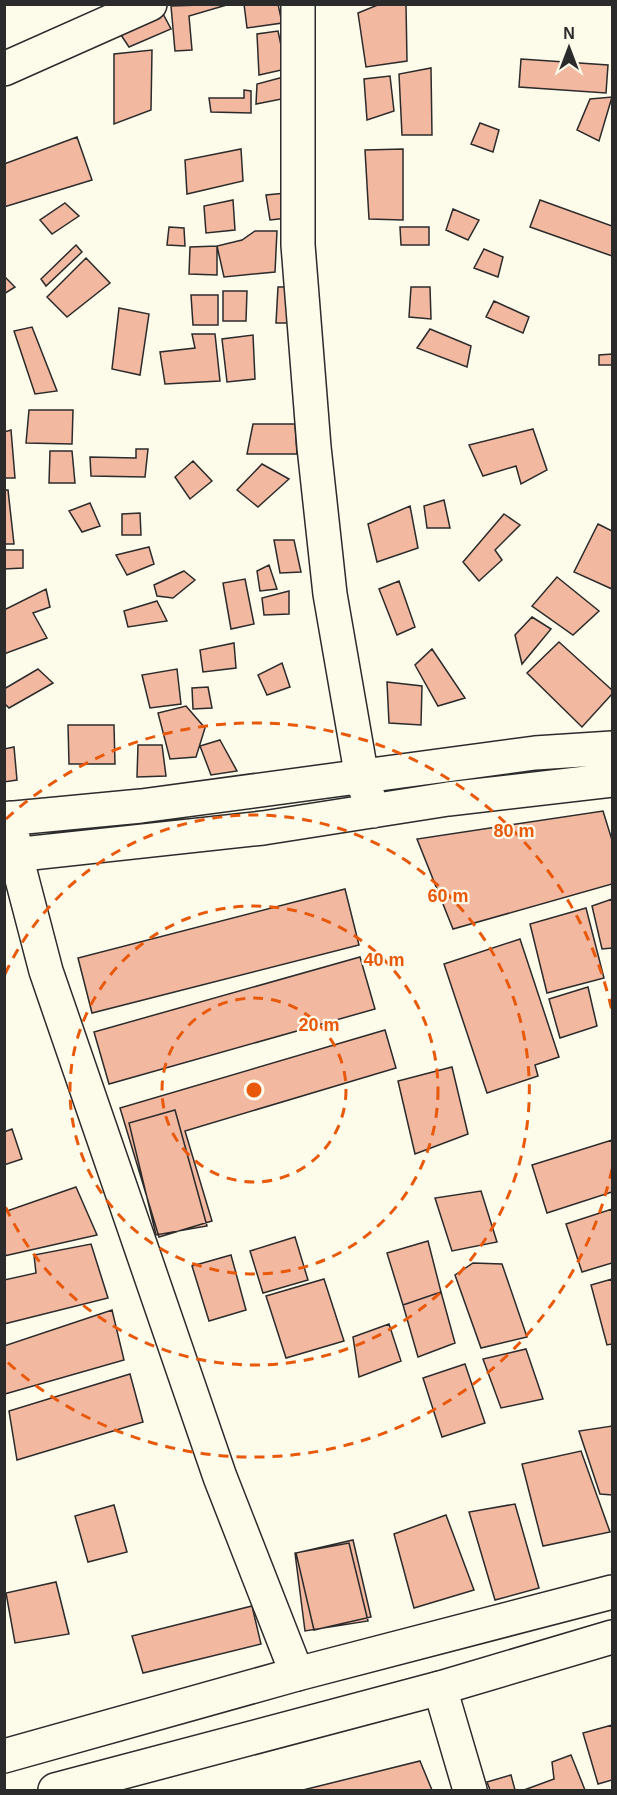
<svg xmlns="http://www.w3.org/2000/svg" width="617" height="1795" font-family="Helvetica,sans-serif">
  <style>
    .building { fill: #f2b8a0; stroke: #2b2b2b; stroke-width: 1.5 }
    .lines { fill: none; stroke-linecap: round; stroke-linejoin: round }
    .minor-casing { stroke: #2b2b2b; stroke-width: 36 }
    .highway-casing { stroke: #2b2b2b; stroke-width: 36 }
    .minor { stroke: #fdfbea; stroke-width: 33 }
    .highway { stroke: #fdfbea; stroke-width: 33 }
    .ring { fill: none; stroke: #e8590c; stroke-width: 3; stroke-dasharray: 10 8 }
    .centre { fill: #e8590c; stroke: #fdfbea; stroke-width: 3 }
    .ring-label { font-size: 18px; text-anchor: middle; font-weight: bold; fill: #e8590c; stroke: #fdfbea; stroke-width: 4.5; stroke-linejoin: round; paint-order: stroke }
  </style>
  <rect width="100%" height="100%" fill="#fdfbea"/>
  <path class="building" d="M230,4L189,16L192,50L175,51L171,6Z
    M244,4H278L282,23L247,28Z
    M380,4H406L407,61L366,67L358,13Z
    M161,10L171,29L129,47L119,32Z
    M278,31L286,69L259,75L257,34Z
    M152,50L151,110L114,124V54Z
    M521,59L608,65L606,93L519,87Z
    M431,68L432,135H402L399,74Z
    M291,75L292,97L256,104L257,84Z
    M390,76L394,111L367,120L364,79Z
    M244,90L251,91V113L211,112L209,98H244Z
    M612,97L599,141L577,130L590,99Z
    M480,123L499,130L493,152L471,144Z
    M77,137L92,180L4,207V164Z
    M241,149L243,181L187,194L185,160Z
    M403,149V220L369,219L365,150Z
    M286,193L288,218L270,220L266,195Z
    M233,200L235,230L206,233L204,206Z
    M540,200L612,226V256L530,227Z
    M65,203L79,216L52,234L40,220Z
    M453,209L479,220L468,240L446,230Z
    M169,227L184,228L185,246L167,245Z
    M400,227H429V245H401Z
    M255,231H277L275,272L224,277L217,246L242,240Z
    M76,245L82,252L46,286L41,279Z
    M217,246V275L189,274L190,247Z
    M484,249L503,257L498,277L474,268Z
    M86,258L110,283L67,317L47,297Z
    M4,276L15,287L4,294Z
    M278,287H291L296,323H276Z
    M411,287H430L431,319L409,317Z
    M223,291H247L246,321H223Z
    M191,295H218V325H193Z
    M494,301L529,317L523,333L486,317Z
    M119,308L149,314L140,375L112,369Z
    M32,327L57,391L35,394L14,331Z
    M430,329L471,346L467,367L417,348Z
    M192,334H215L220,381L165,384L160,352L195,348Z
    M253,335L255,379L227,382L222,339Z
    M612,354V365H599V355Z
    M29,410H73L72,444L26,443Z
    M253,424H295L297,454H247Z
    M533,429L547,470L521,484L516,466L483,476L469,445Z
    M11,430L15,478H4V432Z
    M136,449H148L145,477L91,476L90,457L136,458Z
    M50,451H72L75,483H49Z
    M193,461L212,481L190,499L175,477Z
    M262,464L289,479L258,507L237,490Z
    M4,490H8L14,544H4Z
    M444,500L450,528H427L424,506Z
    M90,503L100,526L82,532L69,511Z
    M410,506L418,548L377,562L368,524Z
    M140,513L141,535H122V514Z
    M504,514L520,525L495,550L502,560L479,581L463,562Z
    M598,524L612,531V589L574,572Z
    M274,540H294L301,572L280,573Z
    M149,547L154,564L127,575L116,555Z
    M4,550H23V568L4,569Z
    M269,565L277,589L260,591L257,571Z
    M184,571L195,580L173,598L157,596L154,585Z
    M557,577L599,611L573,635L532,606Z
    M245,579L254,624L231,629L223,583Z
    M399,581L415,627L397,635L379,589Z
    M46,589L50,607L33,613L47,638L4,654V610Z
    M289,591V614L264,615L262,598Z
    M157,601L167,621L128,627L124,611Z
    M532,617L551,629L522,664L515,635Z
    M559,642L612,690V694L582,727L527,673Z
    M234,643L236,668L203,672L200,650Z
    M432,649L465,698L438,706L415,665Z
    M282,663L290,687L267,695L258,675Z
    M38,669L53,683L9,708L4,703V689Z
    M177,669L181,704L150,708L142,675Z
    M387,682L422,686L421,725L389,723Z
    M208,687L212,708L193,709L192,688Z
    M186,706L205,728L196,757L170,759L158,713Z
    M68,725H114L115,764H69Z
    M220,740L237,771L211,775L200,746Z
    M138,745H162L166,776L137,777Z
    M14,747L17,780L4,782V749Z
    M603,811L612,840V884L453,929L417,839Z
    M345,889L359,945L92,1013L78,958Z
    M612,899V948L602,949L592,906Z
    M586,908L604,978L547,993L530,924Z
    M520,939L559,1057L535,1065L538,1076L487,1093L444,964Z
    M360,957L375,1009L109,1084L94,1032Z
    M588,987L597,1026L560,1038L549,999Z
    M385,1030L396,1068L185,1131L212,1221L159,1237L120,1108Z
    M452,1067L468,1134L415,1154L398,1081Z
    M175,1110L207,1226L156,1235L129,1123Z
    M12,1129L22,1159L4,1165V1132Z
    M612,1140V1192L547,1213L532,1165Z
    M76,1187L97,1235L4,1256V1212Z
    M481,1191L497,1242L452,1251L435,1198Z
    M612,1209V1263L582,1272L566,1224Z
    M295,1237L308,1280L263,1293L250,1251Z
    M428,1241L441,1292L403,1305L387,1253Z
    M91,1244L108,1298L4,1324V1280L36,1273L34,1255Z
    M231,1255L246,1310L209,1321L192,1266Z
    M473,1263L502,1264L527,1337L481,1348L455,1275Z
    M324,1279L344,1341L286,1358L266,1296Z
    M612,1279V1344L607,1345L591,1285Z
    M441,1292L455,1343L418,1357L403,1305Z
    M112,1310L124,1360L5,1394L4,1346Z
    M389,1324L401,1361L359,1377L353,1337Z
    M526,1349L543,1399L501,1408L483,1359Z
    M465,1364L485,1423L442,1437L423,1378Z
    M130,1374L143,1422L17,1460L9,1411Z
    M612,1426V1495L600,1494L579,1431Z
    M581,1451L610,1532L543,1546L522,1464Z
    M515,1504L539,1588L495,1600L469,1512Z
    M114,1505L127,1552L88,1562L75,1516Z
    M446,1515L474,1590L414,1608L394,1534Z
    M353,1540L371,1617L314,1630L296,1553Z
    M349,1543L368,1621L305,1631L295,1553Z
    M56,1582L69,1634L15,1643L6,1593Z
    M252,1606L261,1644L143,1673L132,1636Z
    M612,1725V1780L598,1784L583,1733Z
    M571,1755L585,1790H524L554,1779L552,1762Z
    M420,1761L432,1790H303Z
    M511,1775L515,1790H490L487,1782Z"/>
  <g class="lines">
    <defs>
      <path id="minor" d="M298,4V245L314,447L330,594L362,778L373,811
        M4,69L150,4
        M10,818L16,856L46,971L220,1477L297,1674
        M4,819L141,806L535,753L612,748
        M4,856L263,828L448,799L612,780
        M440,1688L470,1790"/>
      <path id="highway" d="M4,1756L297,1674L612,1592
        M55,1790L440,1688L612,1637"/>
    </defs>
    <use href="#minor" class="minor-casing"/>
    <use href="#highway" class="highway-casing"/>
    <use href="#minor" class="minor"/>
    <use href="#highway" class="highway"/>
  </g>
  <g class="ring">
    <circle cx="254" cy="1090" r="92"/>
    <circle cx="254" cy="1090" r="184"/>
    <path d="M5 974A275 275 0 1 1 5 1206"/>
    <path d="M612 1169A367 367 0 0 1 6 1361M6 819A367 367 0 0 1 612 1011"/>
  </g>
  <circle cx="254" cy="1090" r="9" class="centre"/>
  <g class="ring-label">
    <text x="514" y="837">80 m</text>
    <text x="448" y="902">60 m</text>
    <text x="384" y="966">40 m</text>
    <text x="319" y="1031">20 m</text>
  </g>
  <rect width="617" height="1795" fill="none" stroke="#2b2b2b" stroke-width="12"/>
  <g transform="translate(569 48)" stroke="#fdfbea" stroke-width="4.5" paint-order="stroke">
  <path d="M0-4.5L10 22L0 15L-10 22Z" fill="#2b2b2b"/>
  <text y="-9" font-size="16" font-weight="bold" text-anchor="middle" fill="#2b2b2b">N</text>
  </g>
</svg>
